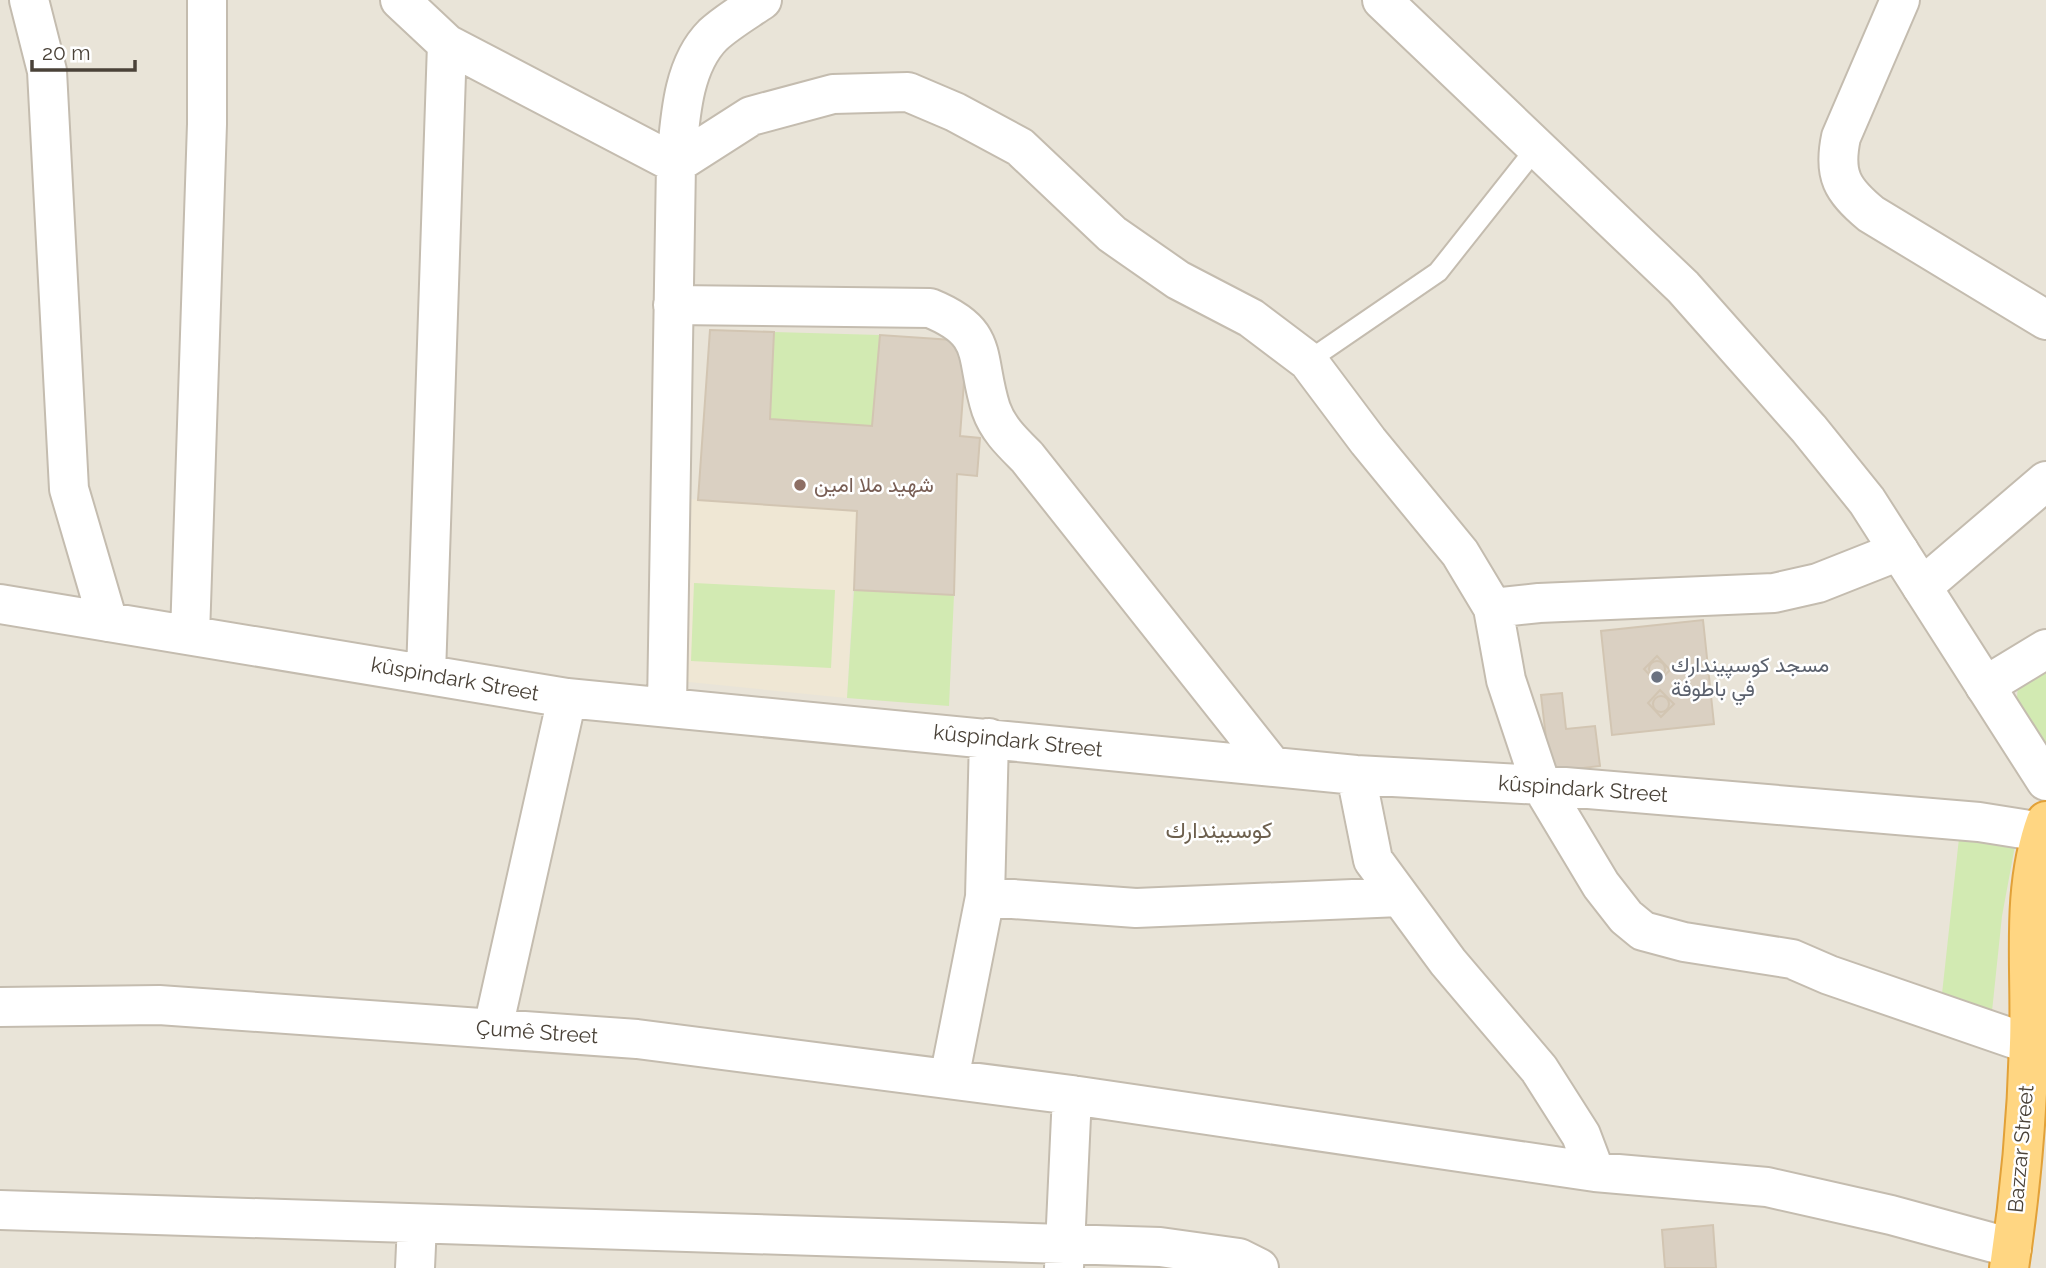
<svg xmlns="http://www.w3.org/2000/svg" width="2046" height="1268" font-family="Raleway,Vazirmatn,sans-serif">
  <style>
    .residential { fill: #e9e4d8 }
    .education { fill: #efe7d4 }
    .green { fill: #d2eab2 }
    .building { fill: #dad0c2; stroke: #d2c5b2; stroke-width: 2 }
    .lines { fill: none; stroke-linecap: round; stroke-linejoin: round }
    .service-casing { stroke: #c4bcaf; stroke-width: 23 }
    .minor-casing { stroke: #c4bcaf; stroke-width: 42 }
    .tertiary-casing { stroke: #c4bcaf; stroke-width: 42 }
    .trunk-casing { stroke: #e2a138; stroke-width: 42 }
    .service { stroke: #fff; stroke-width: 19 }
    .minor { stroke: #fff; stroke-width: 38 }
    .tertiary { stroke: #fff; stroke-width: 38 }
    .trunk { stroke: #ffd682; stroke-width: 38 }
    .education-dot { fill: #8d6e63; stroke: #fff; stroke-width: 2.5 }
    .worship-dot { fill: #6b7280; stroke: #fff; stroke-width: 2.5 }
    .labels { text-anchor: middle; stroke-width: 5; stroke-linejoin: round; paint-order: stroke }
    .education-label { font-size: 21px; fill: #785e54; stroke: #fff; text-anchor: start }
    .worship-label { font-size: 21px; fill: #5b616d; stroke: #fff; text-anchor: start }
    .street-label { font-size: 21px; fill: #4a4238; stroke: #fff }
    .neighbourhood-label { font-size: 23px; fill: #6d604e; stroke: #fff }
  </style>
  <rect width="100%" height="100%" fill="#f5f2ea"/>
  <path class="residential" d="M0,0H2046V1268H0Z"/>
  <path class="education" d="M688,499L857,511L847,698L679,681Z"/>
  <path class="green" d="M774,332L880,335L872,426L770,419Z
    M694,583L835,590L831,668L691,661Z
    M854,590L954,595L949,706L847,698Z
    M2046,670V756L2016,711L2018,684Z
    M1960,829L2017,835L2002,916L1991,1021L1941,1003Z"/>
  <path class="building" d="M710,330L774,332L770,419L872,426L880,335L967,341L960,436L980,438L977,476L957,474L954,595L854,590L857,511L698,500Z
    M1703,620L1714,724L1612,735L1601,631Z
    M1657,656L1670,670L1657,683L1644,669Z
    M1649 669a8 8 0 1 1 16 0a8 8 0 1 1-16 0Z
    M1660,690L1674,704L1661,717L1648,703Z
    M1562,693L1566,729L1595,726L1600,766L1550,772L1541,695Z
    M1653 704a8 8 0 1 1 16 0a8 8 0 1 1-16 0Z
    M1713,1225L1716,1268H1665L1662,1230Z"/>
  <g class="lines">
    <defs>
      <path id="service" d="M1308,361L1438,272L1537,147"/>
      <path id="minor" d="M29,0L47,71L69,489L108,622
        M400,0L447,44L676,164L751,116L833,94L908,92L955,112L1020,147L1112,234L1178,280L1251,318L1308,361L1368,441L1460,553L1493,608L1506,680L1541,785L1601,885L1626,917L1643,931L1684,942L1792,959L1829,975L2029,1044
        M1900,0L1841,137C1833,175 1842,190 1871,214L2046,320
        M673,305L930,308C991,333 974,356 991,409C998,429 1012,442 1027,457L1272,766
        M1922,587L2046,481
        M0,604L567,698L1356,775L1541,785L1979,822L2042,832
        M1493,608L1539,603L1774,593L1818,583L1899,551
        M190,635L207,124V0
        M426,674L447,44
        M1985,686L2046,649
        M667,706L676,164C680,123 681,67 713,35C727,22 746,11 762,0
        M1356,775L1373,860L1448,962L1539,1069L1581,1135L1595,1172
        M985,897L1136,908L1400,897
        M0,1007L159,1005L637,1039L1072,1095L1595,1172L1767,1187L1891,1215L2012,1248
        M493,1028L567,698
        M949,1079L985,897L989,738
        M0,1210L1160,1247L1239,1258L1259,1268
        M415,1268L417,1224
        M1064,1268L1072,1095"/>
      <path id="tertiary" d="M1382,0L1683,287L1809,429L1867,501L2046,781"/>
      <path id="trunk" d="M2009,1268C2020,1195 2027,1119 2029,1044C2032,971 2020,892 2046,821"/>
    </defs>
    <use href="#service" class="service-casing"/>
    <use href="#minor" class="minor-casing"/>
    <use href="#tertiary" class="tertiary-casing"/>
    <use href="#trunk" class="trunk-casing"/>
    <use href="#service" class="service"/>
    <use href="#minor" class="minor"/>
    <use href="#tertiary" class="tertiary"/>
    <use href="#trunk" class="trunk"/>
  </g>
  <circle class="education-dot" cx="800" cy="485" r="7"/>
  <circle class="worship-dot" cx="1657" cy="677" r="7"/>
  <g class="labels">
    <g class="education-label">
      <text x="814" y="492">شهيد ملا امين</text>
    </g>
    <g class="worship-label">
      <text x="1671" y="672">مسجد كوسپيندارك<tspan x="1671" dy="24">في باطوفة</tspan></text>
    </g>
    <g class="street-label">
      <text transform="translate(455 679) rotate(10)" y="7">kûspindark Street</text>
      <text transform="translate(1018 741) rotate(6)" y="7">kûspindark Street</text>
      <text transform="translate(1583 789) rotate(4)" y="7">kûspindark Street</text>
      <text transform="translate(537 1032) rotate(4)" y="7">Çumê Street</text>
      <text transform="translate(2021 1149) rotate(-85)" y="7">Bazzar Street</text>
    </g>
    <g class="neighbourhood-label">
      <text x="1219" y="838">كوسبيندارك</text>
    </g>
  </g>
  <path d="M32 60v10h103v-10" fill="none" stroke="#4a4238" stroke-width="3.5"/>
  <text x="42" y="60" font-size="21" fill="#4a4238" stroke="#ffffff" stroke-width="5" paint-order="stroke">20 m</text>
</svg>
